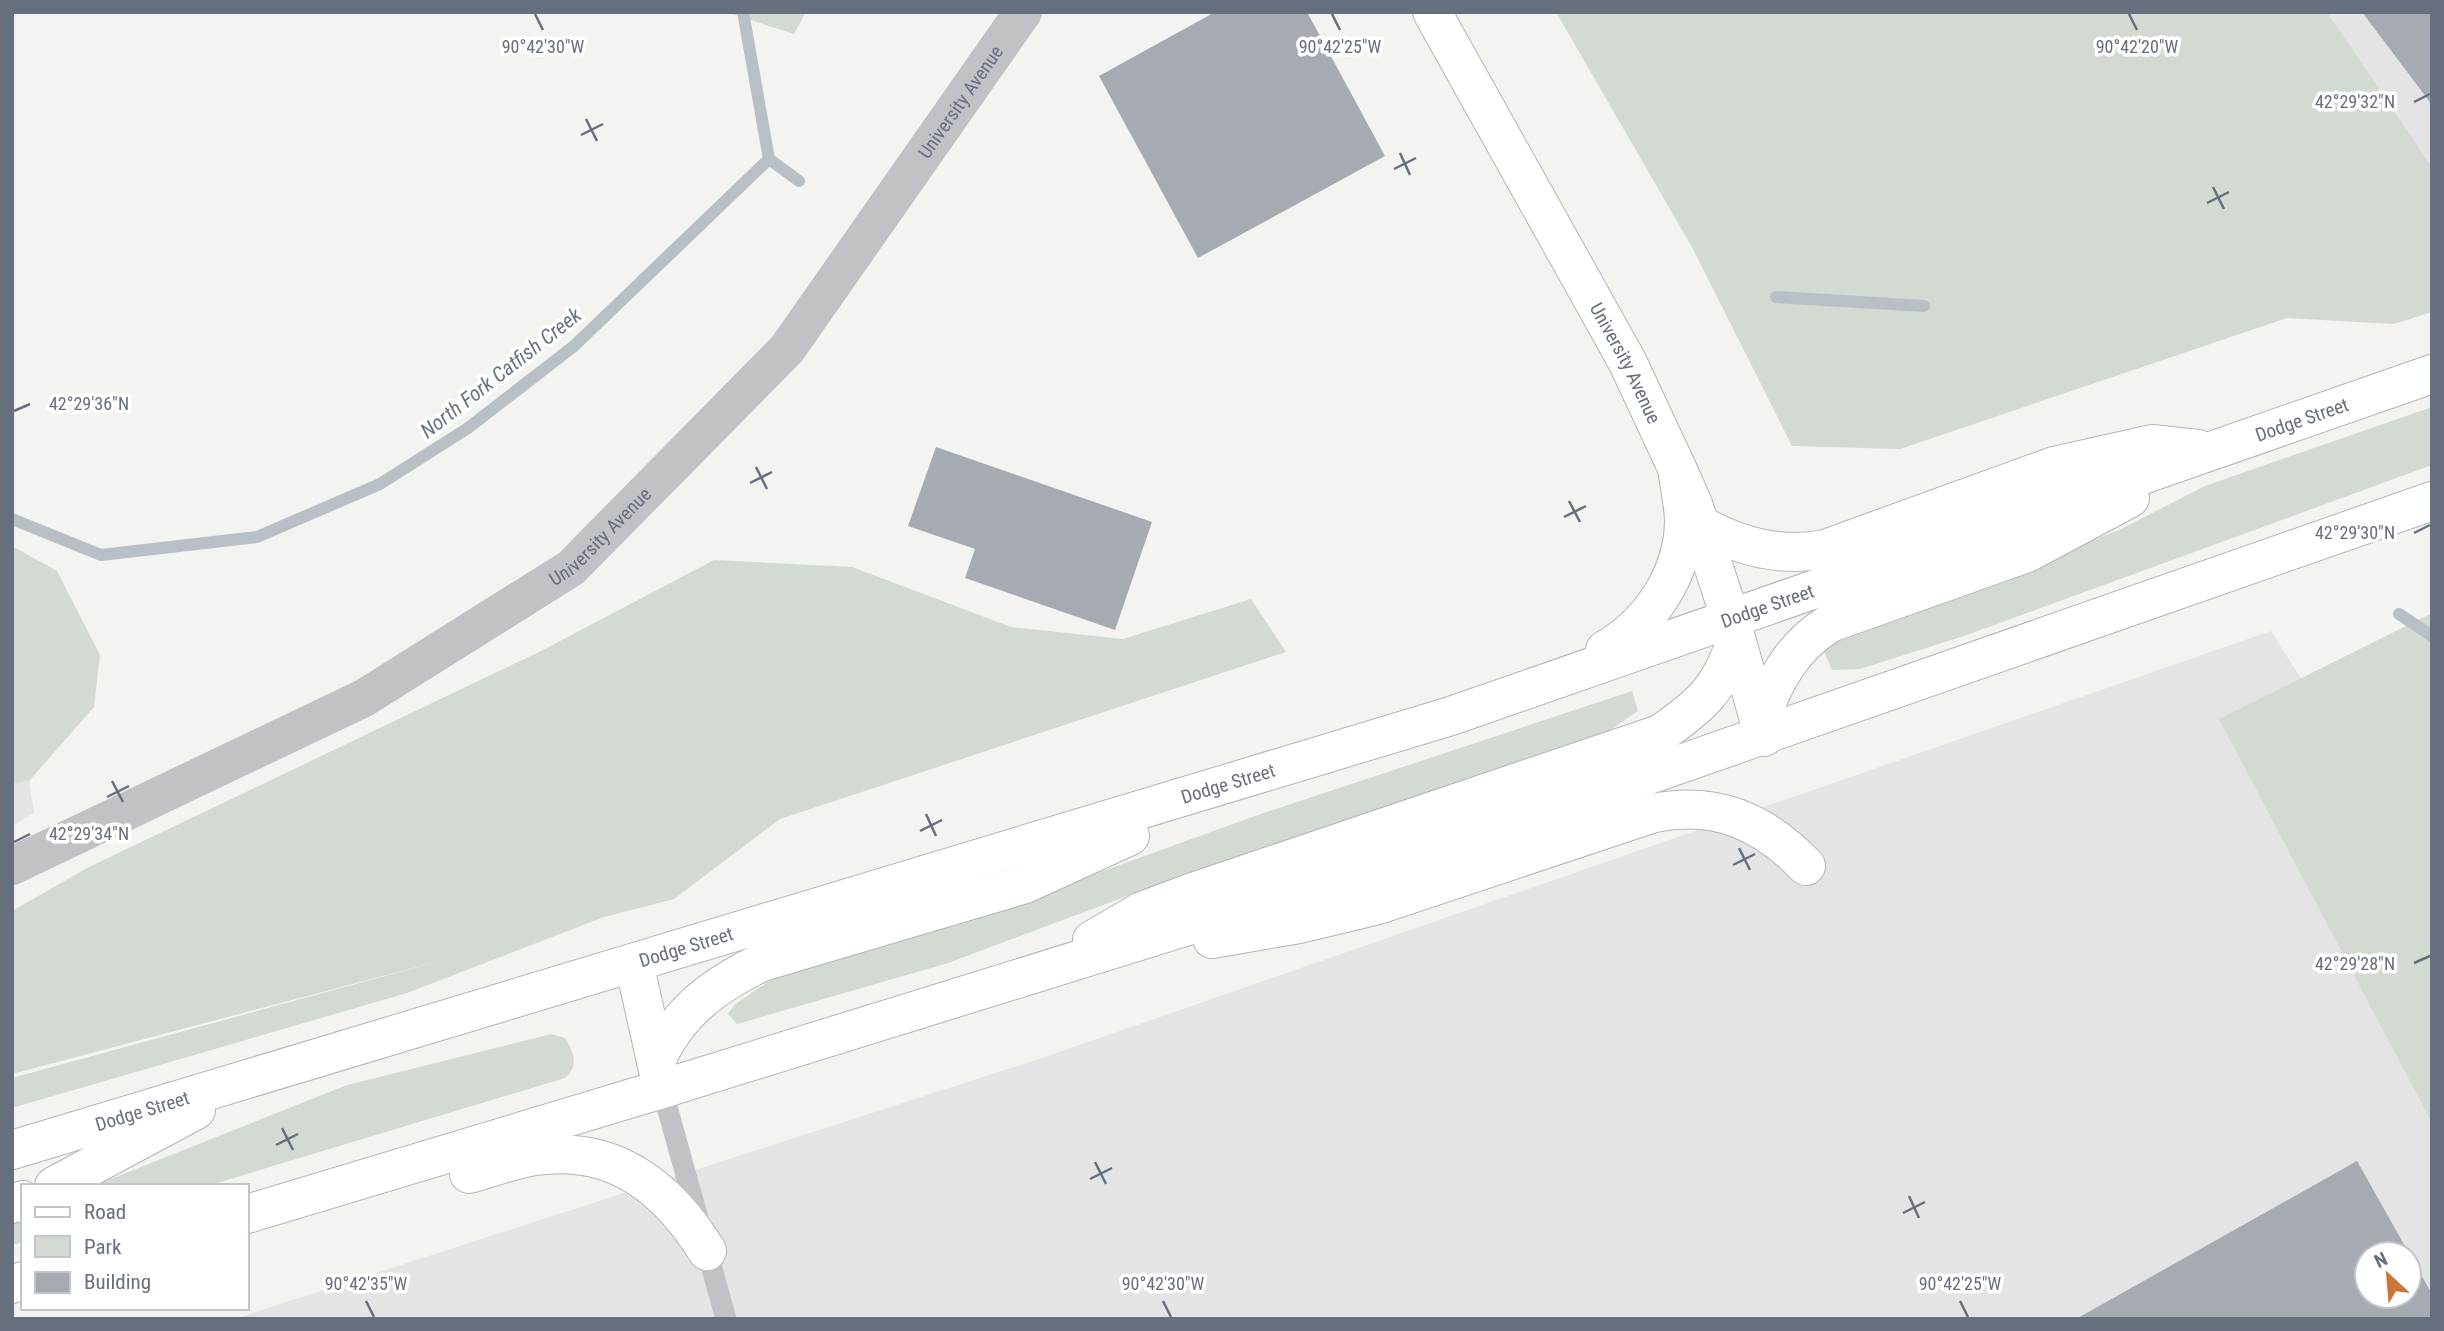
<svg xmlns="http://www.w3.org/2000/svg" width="2444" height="1331" font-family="'Roboto Condensed',sans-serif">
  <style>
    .built { fill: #e3e4e3; fill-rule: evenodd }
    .green { fill: #d3dad2 }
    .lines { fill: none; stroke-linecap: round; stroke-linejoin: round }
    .stream { stroke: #b9c0c5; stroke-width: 12 }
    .building { fill: #a6abb1; fill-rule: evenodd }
    .secondary-casing { stroke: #b2b5ba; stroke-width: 40 }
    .trunk-casing { stroke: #b2b4b8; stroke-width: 40 }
    .service { stroke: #c0c2c5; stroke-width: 21 }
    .tertiary { stroke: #c0c2c5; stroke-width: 38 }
    .secondary { stroke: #fff; stroke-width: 38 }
    .trunk { stroke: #fff; stroke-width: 38 }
    .ticks { fill: none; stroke: #666f7d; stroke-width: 2.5 }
    .labels { text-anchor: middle; stroke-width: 7; stroke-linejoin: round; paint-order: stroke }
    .street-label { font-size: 19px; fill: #666f7d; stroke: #fff }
    .water-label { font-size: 21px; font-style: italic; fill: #677581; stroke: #fff }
    .ticks-label { font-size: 18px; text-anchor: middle; fill: #666f7d; stroke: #fff; stroke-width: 7; stroke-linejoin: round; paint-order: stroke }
  </style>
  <rect width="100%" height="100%" fill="#f3f3f0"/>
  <path class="built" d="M2327,12H2432V167L2403,126Z
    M2271,631L2432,886V1319H234L1042,1058ZM2367,1254H2409V1296H2367Z
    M29,781L34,813L12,826V784Z"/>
  <path class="green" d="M726,12H806L794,34Z
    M1556,12H2327L2432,167V312L2394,324L2287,318L1900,449L1792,446L1693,249Z
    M2432,407V465L1967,635L1860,669L1832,670L1824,651L1859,627L2117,531L2205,486Z
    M12,546L57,571L100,655L94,707L29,781L12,784Z
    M714,560L852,567L1011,627L1123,639L1251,599L1286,652L780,819L674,899L604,917L407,993L12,1108V1078L451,958L12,1074V911L89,867L541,651Z
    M2432,613V1123L2219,719Z
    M1632,691L1638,711L1601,736L1189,873L948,963L737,1024L728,1014L734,1005L775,977L1037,895L1255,816Z
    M551,1034L565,1038C574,1052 579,1067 565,1078L207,1186H93L347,1085Z
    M23,1214V1242L12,1245V1219Z"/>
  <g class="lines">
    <path class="stream" d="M743,12L769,159
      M769,159L799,181
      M1776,297L1924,306
      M12,519L101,555L257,537L380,484L468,428L574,346L769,159
      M2399,614L2432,636"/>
  </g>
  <path class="building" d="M1215,12H1307L1385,156L1198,258L1099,76Z
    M2362,12H2432V105Z
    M936,447L1152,522L1115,630L965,578L975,549L908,526Z
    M2357,1161L2432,1294V1319H2076ZM2367,1254H2409V1296H2367Z"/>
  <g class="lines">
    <defs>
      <g id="secondary">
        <path id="s2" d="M1432,12L1627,361L1677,468L1693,504L1730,617L1764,737"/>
      </g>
      <g id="trunk">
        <path d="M1699,524C1739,547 1780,558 1825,549L2054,466L2152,444L2198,449"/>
        <path d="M1605,650C1650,624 1683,575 1684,522C1684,505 1679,485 1677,468"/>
        <path d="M1760,721C1774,680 1792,647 1830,623L2027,553L2130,498"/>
        <path d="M1212,939L1299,924L1378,905L1654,813C1716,801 1763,821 1806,866"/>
        <path d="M1092,940L1142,911L1190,893L1660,734C1701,706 1722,687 1736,639"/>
        <path d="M634,963L658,1070"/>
        <path d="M656,1061C678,1011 715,985 762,962L1025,884L1130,836"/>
        <path id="s3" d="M12,1150L1451,716L2432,374"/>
        <path d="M469,1174C491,1168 514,1159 536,1156C615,1145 668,1188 707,1251"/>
        <path d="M54,1186L196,1110"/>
        <path d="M12,1204L23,1200"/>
        <path d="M247,1214L662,1089L1446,846L2432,501"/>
        <path d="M12,1284L23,1281"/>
      </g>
    </defs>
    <use href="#secondary" class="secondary-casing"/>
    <use href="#trunk" class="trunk-casing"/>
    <path class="service" d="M662,1089L726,1319"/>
    <path class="tertiary" id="s1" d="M12,866L364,698L571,568L787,349L1023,12"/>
    <use href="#secondary" class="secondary"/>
    <use href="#trunk" class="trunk"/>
  </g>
  <path class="ticks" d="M535,14L543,30M1332,14L1340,30M2129,14L2137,30M2414,102L2430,94M586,119L597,141M581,135L603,124M1400,153L1410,175M1394,169L1416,158M2213,187L2224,209M2207,203L2229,192M14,411L30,404M756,467L767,489M750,483L772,472M1569,501L1580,522M1564,517L1586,506M2414,533L2430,525M112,781L123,802M107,797L129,786M926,814L936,836M920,831L942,820M14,842L30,834M1739,848L1750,870M1733,865L1755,854M2414,963L2430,956M282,1128L293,1150M276,1145L298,1134M1095,1162L1106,1184M1090,1179L1112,1168M1909,1196L1919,1218M1903,1213L1925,1202M366,1301L374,1317M1163,1301L1171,1317M1960,1301L1968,1317"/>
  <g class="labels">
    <g class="street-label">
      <text dy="7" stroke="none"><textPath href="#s1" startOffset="1244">University Avenue</textPath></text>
      <text dy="7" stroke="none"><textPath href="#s2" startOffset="401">University Avenue</textPath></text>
      <text dy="7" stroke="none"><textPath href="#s3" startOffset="2404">Dodge Street</textPath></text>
      <text dy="7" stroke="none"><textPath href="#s1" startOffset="677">University Avenue</textPath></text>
      <text dy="7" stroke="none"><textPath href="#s3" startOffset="1838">Dodge Street</textPath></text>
      <text dy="7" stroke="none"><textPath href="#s3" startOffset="1270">Dodge Street</textPath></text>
      <text dy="7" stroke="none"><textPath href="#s3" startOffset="704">Dodge Street</textPath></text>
      <text dy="7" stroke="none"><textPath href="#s3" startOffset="136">Dodge Street</textPath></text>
    </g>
    <g class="water-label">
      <text transform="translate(501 373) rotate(-38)" y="7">North Fork Catfish Creek</text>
    </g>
  </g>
  <g class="ticks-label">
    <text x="543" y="53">90°42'30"W</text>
    <text x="2137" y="53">90°42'20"W</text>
    <text x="1340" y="53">90°42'25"W</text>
    <text x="2355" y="108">42°29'32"N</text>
    <text x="89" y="410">42°29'36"N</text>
    <text x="2355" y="539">42°29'30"N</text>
    <text x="89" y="840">42°29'34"N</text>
    <text x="2355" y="970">42°29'28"N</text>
    <text x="366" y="1290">90°42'35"W</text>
    <text x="1163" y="1290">90°42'30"W</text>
    <text x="1960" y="1290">90°42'25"W</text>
  </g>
  <rect width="2444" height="1331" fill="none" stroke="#666f7d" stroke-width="28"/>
  <rect x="21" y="1184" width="228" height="126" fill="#ffffff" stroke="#c2c5cb" stroke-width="2"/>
  <rect x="35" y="1207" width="35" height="10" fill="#ffffff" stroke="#c2c5cb" stroke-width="2"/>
  <text x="84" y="1219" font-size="21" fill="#666f7d">Road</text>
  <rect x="35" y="1236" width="35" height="21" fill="#d3dad2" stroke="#c2c5cb" stroke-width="2"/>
  <text x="84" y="1254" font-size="21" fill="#666f7d">Park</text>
  <rect x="35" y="1272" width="35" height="21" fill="#a6abb1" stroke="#c2c5cb" stroke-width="2"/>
  <text x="84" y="1289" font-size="21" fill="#666f7d">Building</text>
  <g transform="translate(2388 1275) rotate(334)"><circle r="33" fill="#ffffff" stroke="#c2c5cb" stroke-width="2"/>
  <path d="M0-5L12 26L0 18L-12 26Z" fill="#cb7538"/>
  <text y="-10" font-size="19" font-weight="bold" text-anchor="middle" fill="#666f7d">N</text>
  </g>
</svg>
